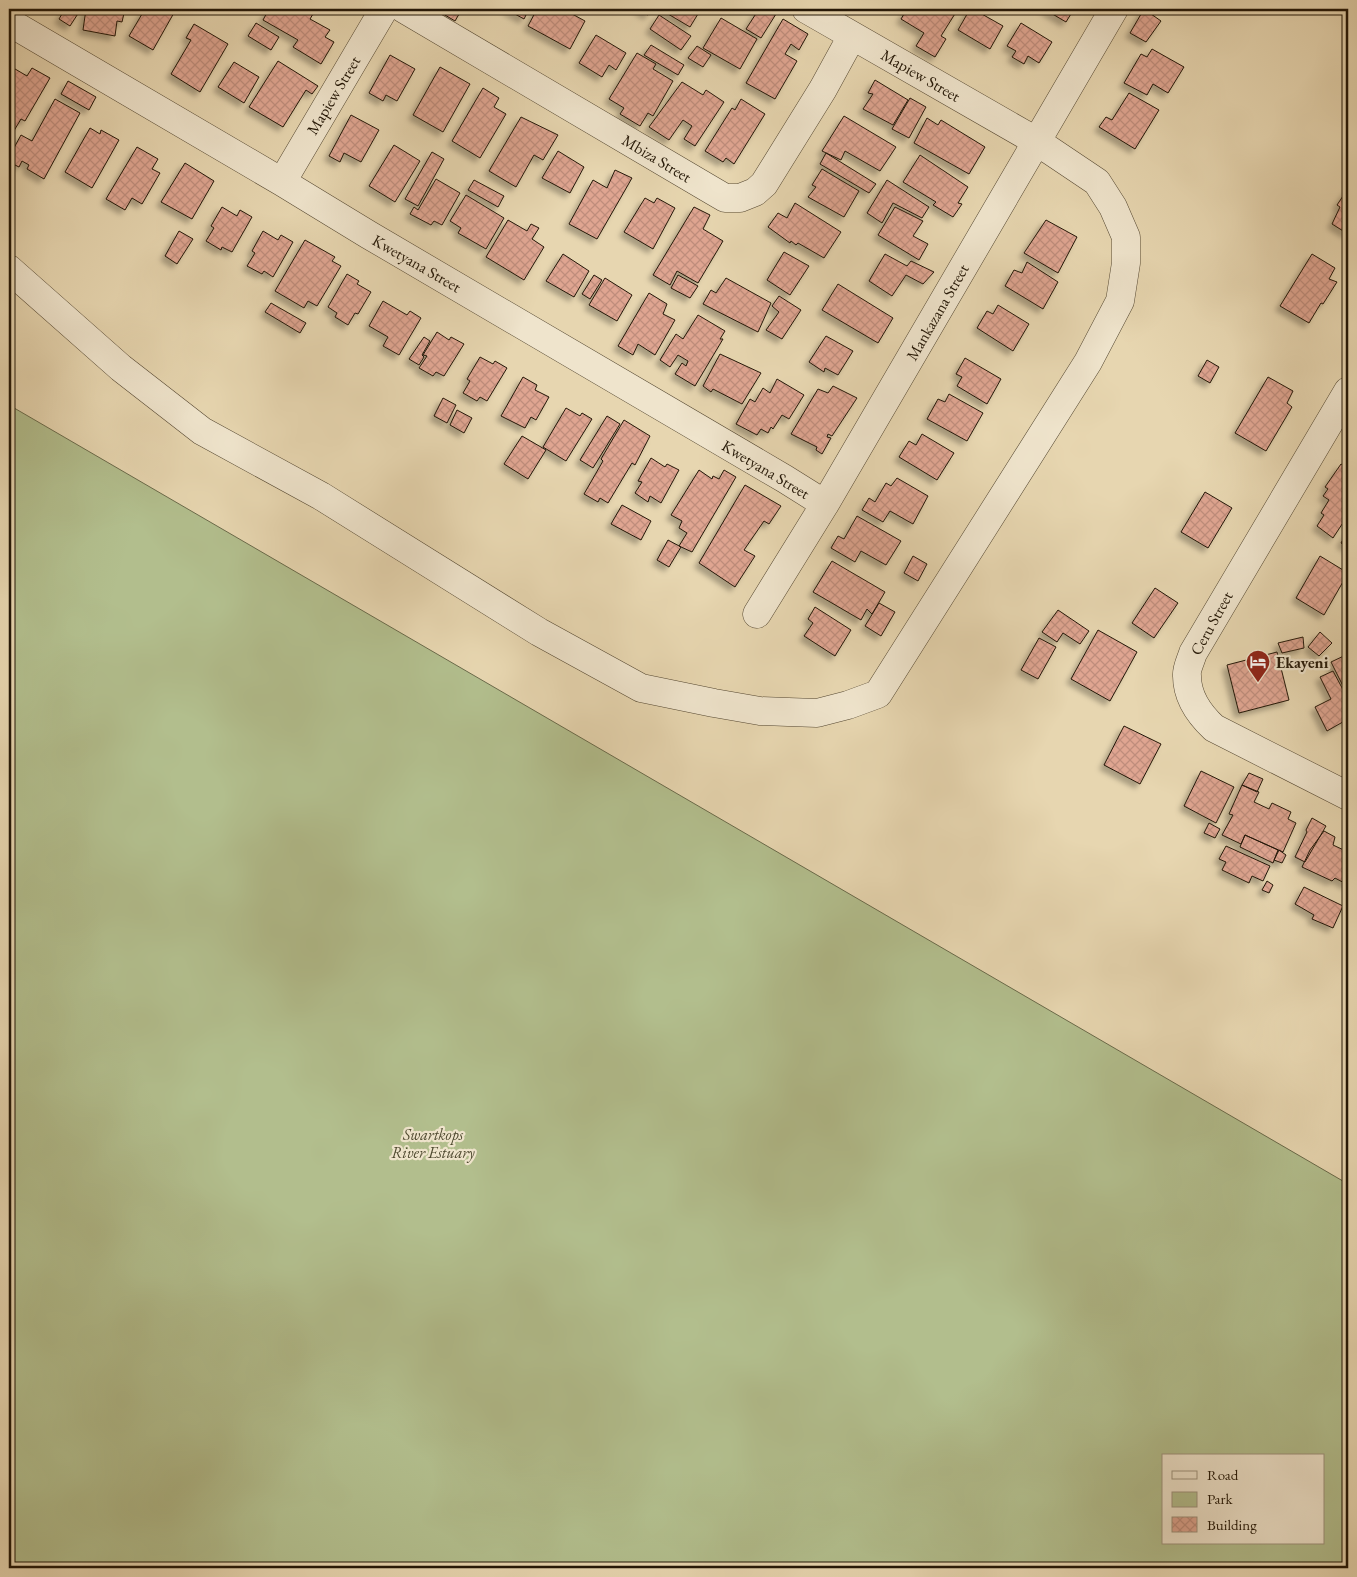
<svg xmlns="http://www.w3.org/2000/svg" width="1357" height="1577" font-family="'EB Garamond',serif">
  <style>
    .park { fill: #b2be8d; stroke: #6a6a4a; fill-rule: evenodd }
    .building { fill: url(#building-cross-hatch); stroke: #231707; filter: url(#shadow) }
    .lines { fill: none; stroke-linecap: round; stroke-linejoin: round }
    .street-casing { stroke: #544731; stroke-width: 29 }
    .street { stroke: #efe4cc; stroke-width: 28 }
    .labels { text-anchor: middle; stroke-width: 4.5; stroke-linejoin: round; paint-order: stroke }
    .street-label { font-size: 16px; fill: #231707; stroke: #efe4cc }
    .poi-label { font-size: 16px; font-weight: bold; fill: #231707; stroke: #efe4cc; text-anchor: start }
    .park-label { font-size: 16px; font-style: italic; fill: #4e492f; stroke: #efe4cc }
  </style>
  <defs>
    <pattern id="building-cross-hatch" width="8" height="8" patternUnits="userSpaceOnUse" patternTransform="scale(1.25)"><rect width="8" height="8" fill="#dfa591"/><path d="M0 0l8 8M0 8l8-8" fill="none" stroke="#bf8d7c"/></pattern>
    <filter id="shadow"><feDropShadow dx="-4.5" dy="4.5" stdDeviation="2.5" flood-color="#0004"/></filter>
  </defs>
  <rect width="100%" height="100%" fill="#e7d6b0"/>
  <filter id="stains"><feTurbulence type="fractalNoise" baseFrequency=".004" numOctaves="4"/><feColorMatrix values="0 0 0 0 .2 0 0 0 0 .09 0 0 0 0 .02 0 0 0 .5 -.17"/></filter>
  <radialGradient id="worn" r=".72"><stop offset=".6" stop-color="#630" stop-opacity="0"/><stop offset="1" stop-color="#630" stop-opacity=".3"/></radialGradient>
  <path class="park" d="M9,405L1348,1184V1568H9ZM1163,1456H1323V1543H1163Z"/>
  <path class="building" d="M65,9H81L70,26L59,19Z
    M86,9H125L122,22L117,21L115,36L83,30Z
    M145,9H171L175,11L153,50L129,36Z
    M269,9H304L313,14L310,19L330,30L325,37L334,42L321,64L293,47L298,40L263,20Z
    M435,9H462L455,21Z
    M506,9H529L524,19Z
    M537,9H563L585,21L570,49L528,26Z
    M638,9H652L648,15Z
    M664,9H701L690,27L663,11Z
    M759,9H768L776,14L761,38L746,29Z
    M907,9H958L941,36L946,39L935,57L916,46L924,33L901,19Z
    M970,9H973L1003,26L990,49L958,30Z
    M1044,9H1074L1066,22Z
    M1144,9L1161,21L1146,42L1130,33Z
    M659,15L691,36L681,50L650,29Z
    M721,18L757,39L740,69L703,48Z
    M783,19L808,34L799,50L791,44L785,54L797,61L775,99L746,83Z
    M256,23L279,37L271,50L248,36Z
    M1021,23L1052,42L1039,63L1028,56L1024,64L1012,57L1016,51L1007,46Z
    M194,24L228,44L200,92L171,74L191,40L186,38Z
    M596,35L626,53L616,70L609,65L602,77L579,63Z
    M651,45L684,65L678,75L644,55Z
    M697,46L711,55L703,67L688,58Z
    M1152,49L1184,67L1168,93L1153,84L1147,95L1124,83L1141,54L1147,57Z
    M637,53L656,64L653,69L673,81L653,116L648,113L640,126L620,114L624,108L609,99Z
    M390,55L415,69L397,101L386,95L383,101L369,93Z
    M278,61L318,86L312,94L306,90L283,127L249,107Z
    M234,62L259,77L244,103L218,87Z
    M10,66L27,76L32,68L50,78L25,121L21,119L9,139V68Z
    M440,67L470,84L443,132L413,115Z
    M875,80L908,100L893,125L863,109L873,94L868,93Z
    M68,81L96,97L89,110L61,94Z
    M682,82L703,95L706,90L724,102L695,146L684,139L692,126L683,120L669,140L649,127Z
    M483,88L499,98L494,107L506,114L480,158L452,141Z
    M1129,93L1159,110L1135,149L1099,127L1106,117L1112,120Z
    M910,98L926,107L909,138L892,129Z
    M55,99L80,113L44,179L27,169L29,165L22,161L19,167L9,162V157L21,135L32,141Z
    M741,99L765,114L734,164L726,158L723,162L705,151L732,108L735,110Z
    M351,115L379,130L361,162L344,153L340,162L329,156Z
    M844,116L896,147L880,171L845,151L841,160L822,151Z
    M521,117L558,135L543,160L534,155L516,187L489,171Z
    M927,118L938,125L941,120L985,147L969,174L914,143Z
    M90,128L100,134L101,130L119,140L92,188L65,172Z
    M394,145L420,161L395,202L369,186Z
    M137,147L158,159L152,169L160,173L142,204L132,198L125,210L106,199Z
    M558,151L584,167L570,193L542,178Z
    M432,152L444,159L418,206L405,199Z
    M826,153L876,184L869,193L820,164Z
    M920,155L968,187L958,203L962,204L953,217L933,205L936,202L903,182Z
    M185,163L214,181L192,219L161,202Z
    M822,169L859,191L844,217L808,197L816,187L812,185Z
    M615,170L632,178L597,239L569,224L593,180L607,188Z
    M436,179L460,193L442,225L434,221L431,225L410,214L414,207L418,210Z
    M474,180L504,196L498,207L468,190Z
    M887,180L929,207L922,218L893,203L882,223L867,213Z
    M1347,190H1348V234L1332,224L1340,207L1337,205Z
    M466,195L504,218L486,249L458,233L461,228L450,221Z
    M645,198L654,203L657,198L675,208L653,249L624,232Z
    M795,203L841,232L824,258L798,243L796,245L791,241L790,243L768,227L778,213L787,218Z
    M222,207L237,216L240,210L252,217L232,252L222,247L221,250L206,241L214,228L211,226Z
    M694,207L710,215L703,229L723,241L698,283L677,271L670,285L653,275Z
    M895,207L923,221L913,236L928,244L919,260L878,235Z
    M508,220L527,231L531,224L539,228L532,239L544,247L524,280L486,257Z
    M1046,220L1077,237L1058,273L1024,253Z
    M179,231L193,239L177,264L165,256Z
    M263,231L278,240L281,235L293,242L273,277L264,271L262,274L247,266L255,253L252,251Z
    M305,240L335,257L332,261L341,266L317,306L308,301L304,308L275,291Z
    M784,252L809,266L790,295L767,280Z
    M563,254L589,271L574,297L546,281Z
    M885,254L907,266L911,261L934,272L923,284L906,275L892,296L869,281Z
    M1312,254L1335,268L1329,279L1337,282L1323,304L1321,303L1309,323L1280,306Z
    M1027,262L1058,282L1043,309L1005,286L1014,270L1022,273Z
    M347,274L359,281L357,284L371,292L358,314L355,313L348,325L335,317L337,313L328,307Z
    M594,275L602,280L590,299L582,294Z
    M678,275L698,286L690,298L671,288Z
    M605,278L632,295L617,321L589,305Z
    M726,278L771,303L758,332L703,304L711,290L716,293Z
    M838,284L893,318L878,343L822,310Z
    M649,293L667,304L663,314L675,320L655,355L638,344L633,355L618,346Z
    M779,296L801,310L782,339L766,330L779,312L772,306Z
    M383,301L407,315L410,311L421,318L399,355L383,346L388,337L369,326Z
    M271,303L306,323L300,333L265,312Z
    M998,305L1029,324L1013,351L977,328L987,311L993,314Z
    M698,315L725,331L720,339H723L695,386L675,374L682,363L686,366L688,361L678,355L670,367L660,360L676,334L683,339Z
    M437,332L449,340L451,337L464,344L444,376L436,372L433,376L419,368L427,356L423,355Z
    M826,336L853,351L838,375L825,368L824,372L809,362Z
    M424,337L430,341L422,355L424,357L419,365L409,359Z
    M720,354L761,373L742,404L713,389L711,392L703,386Z
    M480,357L493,364L495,361L507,368L487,401L480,397L477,401L463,393L470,381L467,379Z
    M965,358L1001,379L987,404L957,386L962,377L956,374Z
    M1207,360L1219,367L1210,383L1198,376Z
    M523,377L537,385L535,390L549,397L536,420L531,417L525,428L501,416Z
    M1268,377L1293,391L1287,403L1292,407L1266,451L1235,433Z
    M777,379L804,395L789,419L782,415L773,429L771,427L768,433L761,429L757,435L736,424L750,399L755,402L763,388L770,393Z
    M833,386L857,398L832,436L828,434L827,437L831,438L822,454L816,450L817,447L791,434L818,389L828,393Z
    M949,394L983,413L967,441L927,419L938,399L945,402Z
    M443,398L456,405L447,423L434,416Z
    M566,408L580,416L582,413L592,419L566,461L543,447Z
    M457,410L472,418L464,433L450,425Z
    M607,416L620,424L593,468L580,460Z
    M624,420L650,436L635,465L632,463L608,503L600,498L598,502L584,494L603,461L601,459Z
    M922,434L954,453L937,480L899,457L909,441L916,445Z
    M522,436L546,450L528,479L504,464Z
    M651,458L665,467L667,464L679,470L661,503L650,496L648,502L635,493L642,482L638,481Z
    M1341,464L1348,468V515L1333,538L1317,526L1324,515L1321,513L1329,500L1323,496L1328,489L1325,487Z
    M699,470L712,479L713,476L719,479L724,470L736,477L692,552L679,546L687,533L679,528L682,521L671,515Z
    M897,478L928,496L913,524L890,511L883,522L862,510L869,498L875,502L886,483L891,486Z
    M745,485L781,506L769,524L764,521L744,550L755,556L735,587L699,563Z
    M1205,492L1232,508L1208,548L1181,532Z
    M622,505L651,521L641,540L611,524Z
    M857,516L901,541L886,565L861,551L855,562L831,548L838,536L844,539Z
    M1348,531V548L1341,543Z
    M668,540L681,547L669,567L657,560Z
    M913,556L927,564L918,581L904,573Z
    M1320,556L1348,573L1324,615L1296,598Z
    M832,561L885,592L872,614L867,609L861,620L813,592Z
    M1155,588L1178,603L1154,638L1132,623Z
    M879,603L895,612L881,636L865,626Z
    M815,607L851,630L835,656L804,636L813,623L808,619Z
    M1058,610L1089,631L1080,644L1063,633L1057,642L1042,632Z
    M1098,630L1137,652L1110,701L1071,679Z
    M1320,632L1332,643L1319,656L1308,647Z
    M1303,637L1304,648L1282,653L1278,643Z
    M1039,638L1056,647L1038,679L1021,670Z
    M1277,652L1289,700L1239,713L1227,665Z
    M1348,654V693L1347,694L1331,662Z
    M1333,671L1348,699V706L1345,708L1348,719L1327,731L1315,707L1331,699L1320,677Z
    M1124,726L1161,744L1140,784L1104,765Z
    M1201,771L1234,787L1216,823L1184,806Z
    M1249,773L1263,779L1257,792L1242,785Z
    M1242,785L1259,792L1254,802L1269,809L1272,803L1291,812L1288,819L1296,823L1283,852L1245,835L1241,844L1222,835L1233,815L1229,814Z
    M1312,818L1326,826L1305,862L1295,857L1307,832L1306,830Z
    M1209,823L1220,829L1215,838L1204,833Z
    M1324,831L1335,837L1333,845L1348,852V885L1335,878L1332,881L1302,867L1310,850Z
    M1245,835L1278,850L1273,863L1240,847Z
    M1226,846L1270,866L1263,881L1252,876L1249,883L1222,870L1226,862L1219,859Z
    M1279,850L1286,855L1282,863L1274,860Z
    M1267,881L1273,885L1269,893L1262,890Z
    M1304,887L1343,906L1333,928L1312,919L1314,915L1295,904Z"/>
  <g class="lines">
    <defs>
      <path id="street" d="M404,9L713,191L725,198H740L755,192L764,184L823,89L852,36
        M9,22L282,182L369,235L785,479L825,504
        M282,182L384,9
        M9,269L121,368L202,431L321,496L539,632L641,688L714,703L760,711L788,712L817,713L848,705L878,694L1088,362L1120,301L1126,263V237L1113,207L1097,182L1036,141L806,9
        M1348,391L1193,653C1191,660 1186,669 1187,676C1187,697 1200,715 1214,728L1348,796
        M757,614L825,504L1114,9"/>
    </defs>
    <use href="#street" class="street-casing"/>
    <use href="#street" class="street"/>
  </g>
  <defs>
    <symbol id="hotel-pin" viewBox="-11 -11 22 30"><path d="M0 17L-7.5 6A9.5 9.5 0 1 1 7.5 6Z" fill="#8f2418" stroke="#efe4cc"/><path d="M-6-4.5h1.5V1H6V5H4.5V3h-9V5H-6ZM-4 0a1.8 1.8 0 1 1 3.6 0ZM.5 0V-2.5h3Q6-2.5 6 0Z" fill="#fff"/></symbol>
  </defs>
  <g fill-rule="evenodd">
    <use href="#hotel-pin" x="1244" y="648" width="28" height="38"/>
  </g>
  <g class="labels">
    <g class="street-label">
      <text transform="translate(921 75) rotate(30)" y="6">Mapiew Street</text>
      <text transform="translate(333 95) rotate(-59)" y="6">Mapiew Street</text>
      <text transform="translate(657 158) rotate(31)" y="6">Mbiza Street</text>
      <text transform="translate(417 263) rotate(30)" y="6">Kwetyana Street</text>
      <text transform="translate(937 312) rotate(-60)" y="6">Mankazana Street</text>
      <text transform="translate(766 469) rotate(31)" y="6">Kwetyana Street</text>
      <text transform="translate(1211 623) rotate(-61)" y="6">Ceru Street</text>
    </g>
    <g class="poi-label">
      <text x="1276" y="668">Ekayeni</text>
    </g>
    <g class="park-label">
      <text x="433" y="1140">Swartkops<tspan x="433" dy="18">River Estuary</tspan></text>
    </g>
  </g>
  <rect width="1357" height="1577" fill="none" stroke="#e7d6b0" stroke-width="30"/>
  <rect x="10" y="10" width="1337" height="1557" fill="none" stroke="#231707" stroke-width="2.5"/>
  <rect x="15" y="15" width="1327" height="1547" fill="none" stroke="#231707"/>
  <rect x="1162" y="1454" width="162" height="90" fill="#efe4cc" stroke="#9d927d"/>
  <rect x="1172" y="1471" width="25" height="8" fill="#efe4cc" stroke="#9d927d"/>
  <text x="1207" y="1480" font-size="15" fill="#231707">Road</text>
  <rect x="1172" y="1492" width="25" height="15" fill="#b2be8d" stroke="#9d927d"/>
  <text x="1207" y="1504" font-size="15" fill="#231707">Park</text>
  <rect x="1172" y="1517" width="25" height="15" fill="url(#building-cross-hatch)" stroke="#9d927d"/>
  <text x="1207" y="1530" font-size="15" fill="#231707">Building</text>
  <rect width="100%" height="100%" filter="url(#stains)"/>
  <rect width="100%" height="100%" fill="url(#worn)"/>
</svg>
